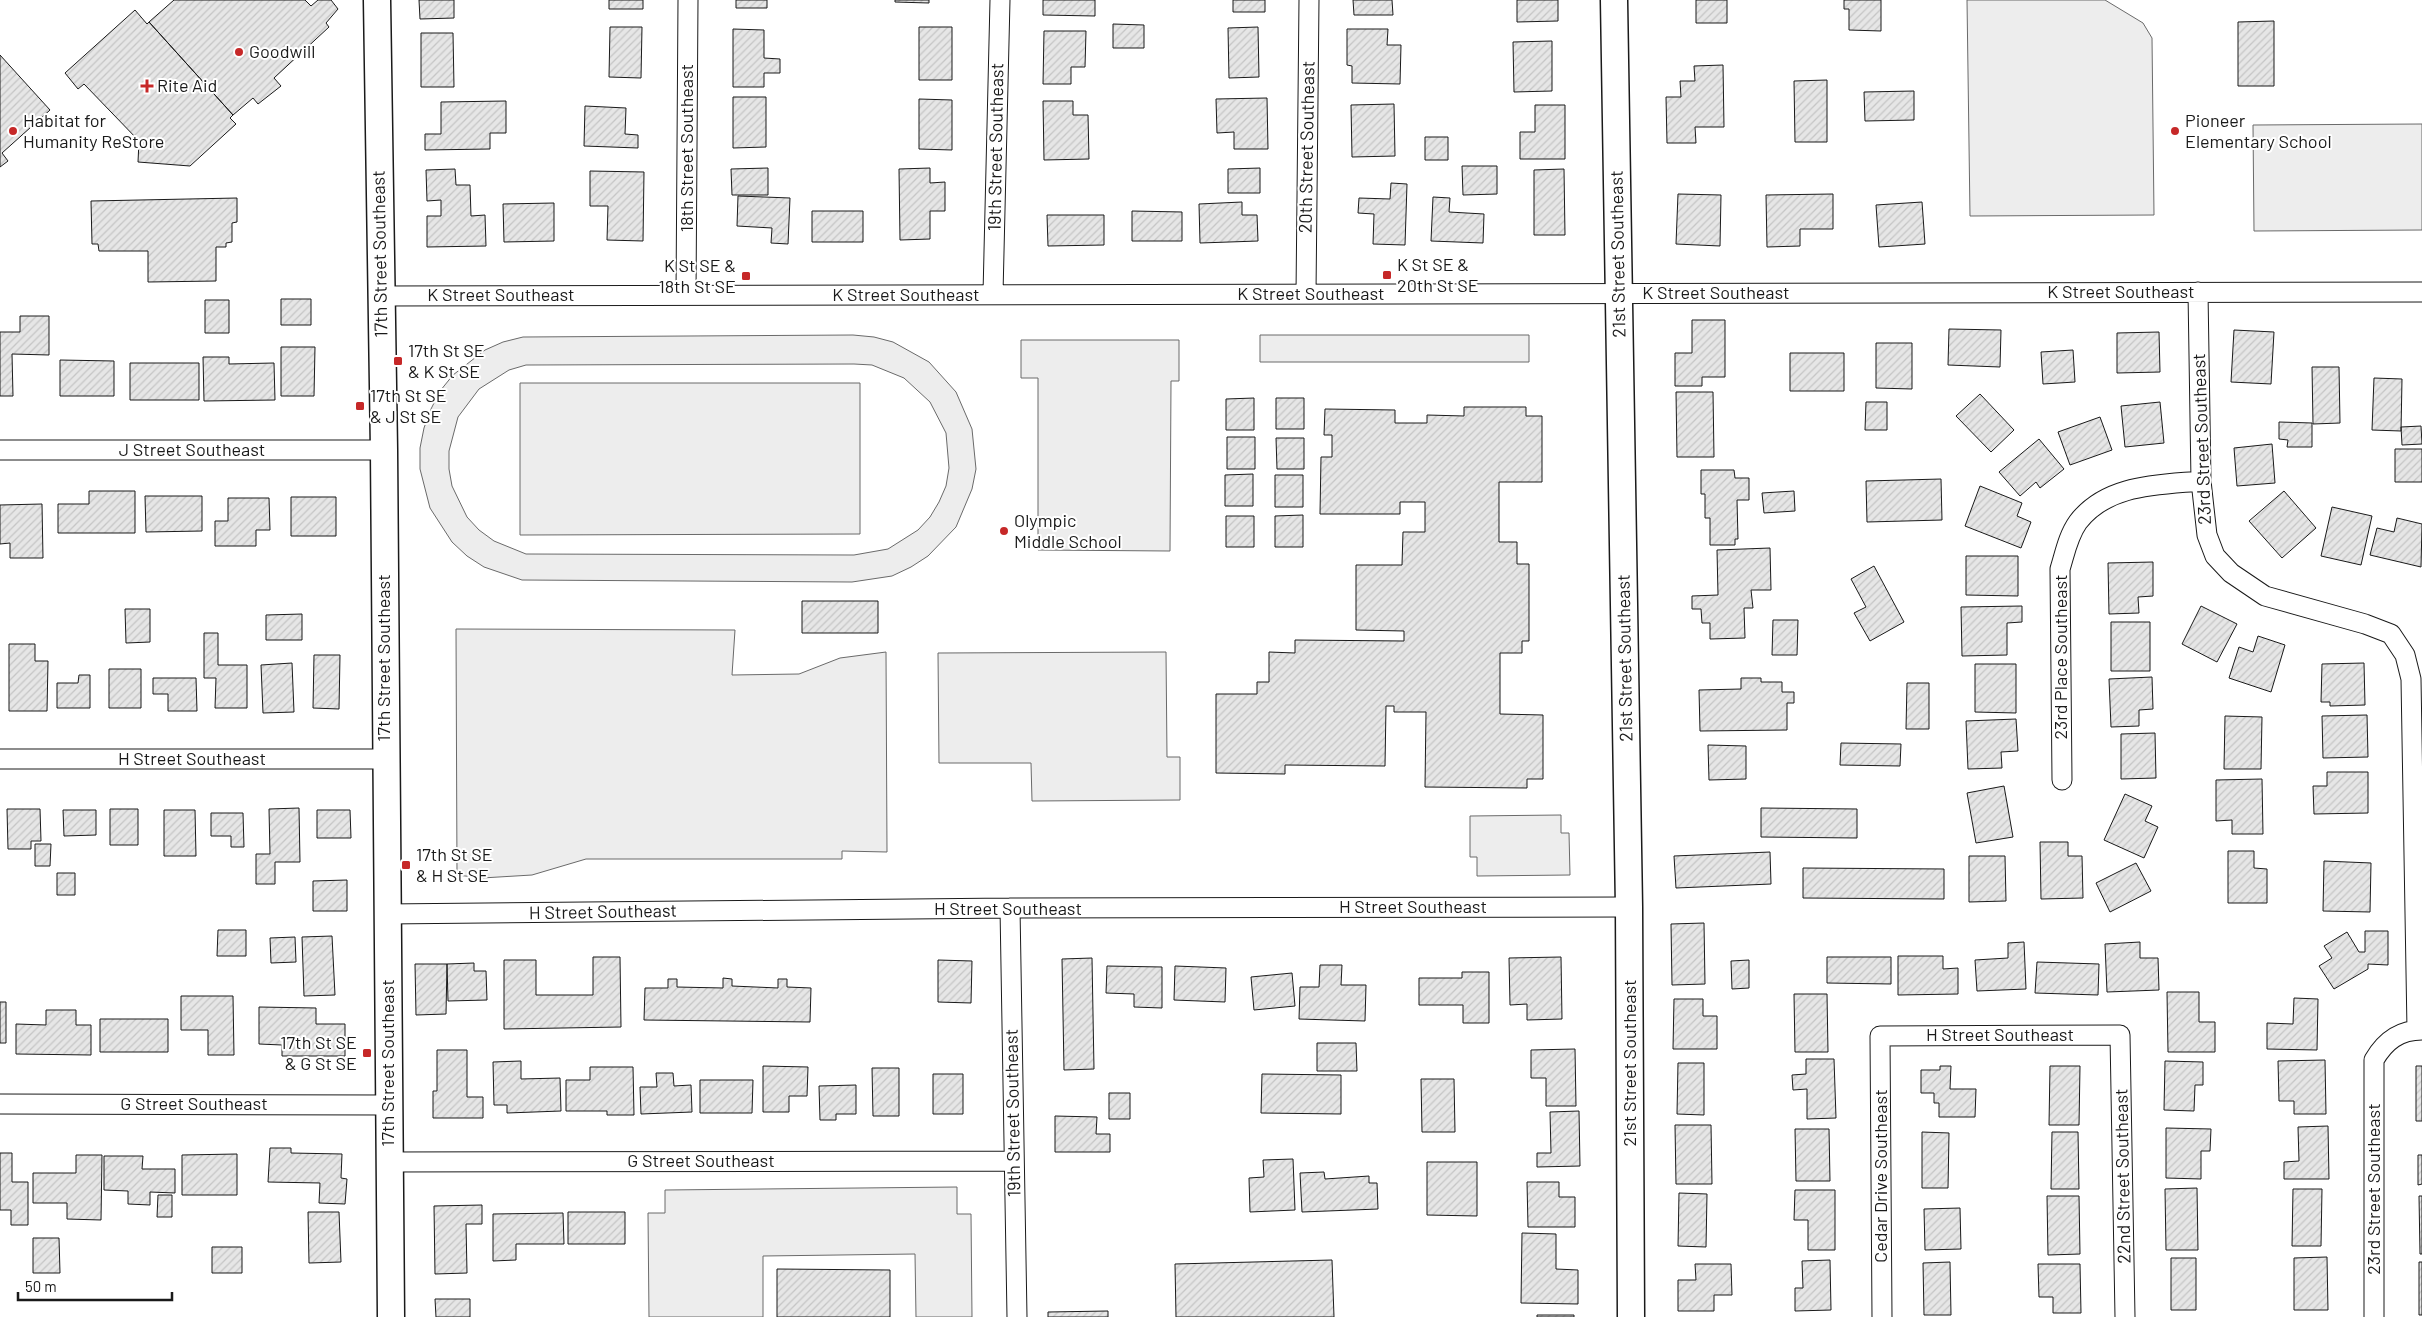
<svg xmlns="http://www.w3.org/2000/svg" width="2422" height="1317" font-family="Barlow,sans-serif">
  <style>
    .built { fill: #ededed; stroke: #6a6a6a; fill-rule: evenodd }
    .building { fill: url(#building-hatch); stroke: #1a1a1a }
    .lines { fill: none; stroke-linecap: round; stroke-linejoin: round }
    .street-casing { stroke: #1a1a1a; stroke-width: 21 }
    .secondary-casing { stroke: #1a1a1a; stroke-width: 29 }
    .street { stroke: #fff; stroke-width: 19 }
    .secondary { stroke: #fff; stroke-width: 26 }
    .poi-dot { fill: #c62828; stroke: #fff; stroke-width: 2 }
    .labels { text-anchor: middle; stroke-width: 4; stroke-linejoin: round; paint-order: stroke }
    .poi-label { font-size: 18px; fill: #1a1a1a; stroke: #fff; text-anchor: start }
    .street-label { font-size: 18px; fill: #1a1a1a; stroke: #fff }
  </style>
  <defs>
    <pattern id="building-hatch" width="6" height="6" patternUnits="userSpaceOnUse" patternTransform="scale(1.25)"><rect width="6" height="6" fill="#e6e6e6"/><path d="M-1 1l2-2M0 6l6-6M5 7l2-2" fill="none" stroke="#c5c5c5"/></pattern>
  </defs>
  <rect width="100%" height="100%" fill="#fff"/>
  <path class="built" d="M1967,0H2105L2143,23L2152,38L2154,215L1970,216Z
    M2422,124V230L2254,231L2253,125Z
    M853,335L874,337L893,342L929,362L956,392L972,429L976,469L972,489L956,527L928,556L911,567L892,576L852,582L522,580L484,567L467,556L452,542L430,508L420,469V448L424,428L431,409L440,391L453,375L485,350L503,342L523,337ZM854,364L872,365L904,378L930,402L946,433L949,468L946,486L939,502L930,517L918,530L888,549L854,555L526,554L494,541L479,530L467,517L452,486L449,469V451L458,417L479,389L509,370L526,365Z
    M1260,335H1529V362H1260Z
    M1021,340H1179V381H1171L1170,551L1038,550V378H1021Z
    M520,383H860V534L520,535Z
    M456,629L735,630L732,675L799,674L840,658L886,652L887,852L842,851V859H586L532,875L482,878L457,875Z
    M1166,652L1167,757H1180V800L1032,801L1031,763H939L938,653Z
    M1561,815V833H1569L1570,875L1477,876V857H1470V816Z
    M957,1187V1214H971L972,1317H916L915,1254L763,1256V1317H649L648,1213H665V1190Z"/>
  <path class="building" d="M174,0H305L311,6L318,0H331L338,9L326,23L329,27L274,78L281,86L258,104L253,98L233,115L149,22Z
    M419,0H454V18L420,19Z
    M609,0H643V9H609Z
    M736,0H767V8H736Z
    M895,0H929V3L895,2Z
    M1043,0H1095V16L1043,15Z
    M1233,0H1265V12H1233Z
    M1353,0H1392L1393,15H1354Z
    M1517,0H1558V21L1517,22Z
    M1696,0H1727V23H1696Z
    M1844,0H1881V31L1849,30V9H1844Z
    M135,10L147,24L149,22L233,115L230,118L236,124L190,166L138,162L139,141L84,84L78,89L65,73Z
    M2274,21V86H2238V22Z
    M1113,24L1144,25V48H1113Z
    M610,27H642L641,78L609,77Z
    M919,27H952V80H919Z
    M1258,27L1259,77L1229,78L1228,28Z
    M733,29L764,30V58L780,59V73H764V87H733Z
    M1347,29H1388L1387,45H1401L1400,84L1352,83V66L1347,65Z
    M1044,31H1086L1085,67H1071V84H1043Z
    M421,33H453L454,87H421Z
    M1552,41V91L1514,92L1513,42Z
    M0,55L50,110L2,153L8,161L0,167Z
    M1723,65L1724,127H1695L1696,143H1667L1666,97H1681L1680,81H1695L1694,66Z
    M1827,80V142H1795L1794,81Z
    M1914,91V120L1865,121L1864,92Z
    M733,97H766V147L733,148Z
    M1267,98L1268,149H1234V132L1217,133L1216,99Z
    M919,99L952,100V150L919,149Z
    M506,101V133H490V149L425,150V134H441V102Z
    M1043,101H1073V115H1088L1089,159L1044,160Z
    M1394,104L1395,156L1352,157L1351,105Z
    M1535,105H1565V159H1520V132H1535Z
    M585,106L626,108L625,134L638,135V148L584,146Z
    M1425,137H1448V160H1425Z
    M1462,166H1497V194L1463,195Z
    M768,168V195H732L731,169Z
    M930,168V183L945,182V211H930V239L900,240L899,169Z
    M1260,168V193H1228V169Z
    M455,169L456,185H470L471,216L485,215L486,246L427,247V216H441V200L427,201L426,170Z
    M1564,169L1565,235H1534V170Z
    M590,171L644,172L643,241L607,240L608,206H590Z
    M1391,183L1407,184L1405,245L1373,244L1374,214L1358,213L1359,198L1390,199Z
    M1678,194L1721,195L1720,246L1676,244Z
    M1833,194V229H1800V246L1767,247L1766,195Z
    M738,196L790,198L788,244L771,243L772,228L737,226Z
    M1433,197L1450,198L1449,212L1484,214L1483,243L1431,241Z
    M237,198V222L232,223V242L226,243V247H216V281L148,282V251H99L98,244H92L91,201Z
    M1242,202V215H1257L1258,241L1200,243L1199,204Z
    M1922,202L1925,244L1879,247L1876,205Z
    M554,203V241L504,242L503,204Z
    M812,211H863V242H812Z
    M1132,211L1182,212V241H1132Z
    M1047,215H1104V245L1048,246Z
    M281,299H311V325H281Z
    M205,300H229V333H205Z
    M20,316H49V355L12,354L13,396H0V332H20Z
    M1692,320H1725V377H1702V386H1675V353H1692Z
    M1949,329L2001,330L2000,367L1948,365Z
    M2234,330L2274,332L2271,384L2231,382Z
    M2159,332L2160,372L2117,373V333Z
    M1876,343H1912V389L1876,388Z
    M281,347H315L314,396H281Z
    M2073,350L2075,382L2043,384L2041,352Z
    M1790,353H1844V391H1790Z
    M203,357H229V364L274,363L275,400L204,401Z
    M60,360L114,361V396H60Z
    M130,363H199V400H130Z
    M2312,367H2339L2340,423L2313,424Z
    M2374,378L2402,379L2401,431L2372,430Z
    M1676,392H1713L1714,457H1677Z
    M1980,394L2014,430L1991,452L1956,416Z
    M1254,398V430H1226V399Z
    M1276,398H1304V429H1276Z
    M1866,402H1887V430H1865Z
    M2160,402L2164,443L2125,447L2121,406Z
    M1464,407H1526V416H1542V482H1499V542H1517V564H1529V641H1522V653H1500V714L1543,715V779H1527V788L1425,787L1426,712H1394V706H1386L1385,766L1285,765V774L1216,773V694H1257V682H1269V652L1295,653V640L1404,641V631L1356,630V565H1402L1403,532H1425V502H1400V514H1320L1321,457H1332V435H1324L1325,409L1395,410V423H1427V415L1464,416Z
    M2100,417L2112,450L2070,465L2058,432Z
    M2279,422L2312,423V447H2287L2288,440L2279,439Z
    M2421,426L2422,444L2402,445L2401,427Z
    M1227,437H1255V469H1227Z
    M1276,438H1304V469H1277Z
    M2039,439L2064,469L2040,488L2036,482L2020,496L1999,472Z
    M2272,444L2275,483L2237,486L2234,448Z
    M2395,449H2422V482H2395Z
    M1701,470H1734L1735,478H1749V500H1737L1738,539H1735V545H1710V518H1705V494H1701Z
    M1253,474V506H1225V475Z
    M1275,475H1303V507H1275Z
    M1941,479L1942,520L1867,522L1866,481Z
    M1980,486L2022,503L2017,516L2031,522L2021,548L1965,526Z
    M89,491H135V533H58V504H89Z
    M1794,491L1795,511L1764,513L1762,493Z
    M2284,491L2316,528L2282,558L2249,521Z
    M145,496H202V531L146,532Z
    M291,497H336V536H291Z
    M228,498H269L270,530H256V546H215V521H228Z
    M42,504L43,558H10V543L0,544V505Z
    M2332,507L2372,516L2361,565L2321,556Z
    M1303,515V547H1275V516Z
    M1226,516H1254V547H1226Z
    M2397,518L2422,524L2421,567L2370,555L2377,528L2394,532Z
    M1770,548L1771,590H1751L1753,608H1744L1745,638L1710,639V623H1702L1701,609H1692V596L1718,595L1717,550Z
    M1966,556H2018V596L1966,595Z
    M2153,562V596L2138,597L2139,613L2109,614L2108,563Z
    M1874,566L1904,622L1870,641L1854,613L1866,607L1851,579Z
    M802,601H878V633H802Z
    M2022,606V622L2007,623V655L1962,656L1961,607Z
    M2201,606L2237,624L2217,662L2182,644Z
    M125,609H150V642L126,643Z
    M302,614V640H266V615Z
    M1773,620H1798L1797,655H1772Z
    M2111,622H2150V671H2111Z
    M204,633H218V665H247V708H215L216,678H204Z
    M2258,636L2285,645L2271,692L2229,678L2239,647L2253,652Z
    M9,644H35V661H48L47,711H9Z
    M314,655H340L339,709L313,708Z
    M292,663L294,712L263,713L261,665Z
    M2364,663L2365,705L2330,706V702H2321L2322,664Z
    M1975,664H2016V713L1975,712Z
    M109,669H141V708H109Z
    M79,675H90V708H57V683H78Z
    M2152,677L2153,709L2139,710V726L2111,727L2109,679Z
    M153,678H196L197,711H168V694H153Z
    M1741,678H1761V682H1782V692H1794V703H1787V730L1700,731L1699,690L1741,689Z
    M1907,683H1929V729H1906Z
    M2367,715L2368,757L2323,758L2322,716Z
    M2225,716L2262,717L2261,769H2224Z
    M2016,719L2018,751L2001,752L2002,768L1968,769L1966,721Z
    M2155,733L2156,778L2121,779V734Z
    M1841,743L1901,744L1900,766L1840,765Z
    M1708,745L1746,746V779L1709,780Z
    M2327,772H2368V813L2314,814L2313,786H2327Z
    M2262,779L2263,834H2232V820L2216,821V780Z
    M2004,786L2013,837L1976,843L1967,793Z
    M2125,794L2152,806L2145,821L2158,827L2144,858L2104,840Z
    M299,808L300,862H275V884H256V854H270L269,809Z
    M1761,808L1857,809V838L1761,837Z
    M7,809H40L41,841H31V849H8Z
    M110,809H138V845H110Z
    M63,810H96V835L64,836Z
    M164,810H195L196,856H164Z
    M317,810H350L351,838H317Z
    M211,813H243L244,847H231V836H211Z
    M2040,842H2068V856H2082L2083,898L2041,899Z
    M35,844H51L50,866H35Z
    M2228,851H2254V868L2267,869V903H2228Z
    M1770,852L1771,884L1676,888L1674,856Z
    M1969,856H2005L2006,901L1969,902Z
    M2324,861L2371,863L2370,912L2323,911Z
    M2136,863L2151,891L2110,912L2096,883Z
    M1803,868L1944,869V899L1803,898Z
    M57,873H75V895H57Z
    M347,880V911H313V881Z
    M1704,923L1705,984L1672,985L1671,924Z
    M218,930H246V956H217Z
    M2365,931H2388V965L2368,964V969L2334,989L2319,966L2332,958L2324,946L2347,932L2359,952H2365Z
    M332,936L335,995L304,996L302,937Z
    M295,937L296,962L271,963L270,938Z
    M2024,942L2026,989L1977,991L1975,960L2008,958V943Z
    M2140,942V958H2158L2159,990L2107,992L2105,944Z
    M1898,956H1943V969L1958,968V994L1898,995Z
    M593,957H620L621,1027L504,1029V960H536V995H593Z
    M1561,957L1562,1019L1527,1020V1004L1510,1005L1509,958Z
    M1827,957H1891V984L1827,983Z
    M1092,958L1094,1069L1064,1070L1062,959Z
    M938,960L972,961L971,1003L938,1002Z
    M1749,960V988L1732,989L1731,961Z
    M2037,962L2099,964L2098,995L2035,993Z
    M474,963V971H486L487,1000L448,1001L447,964Z
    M415,964H447L446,1014L416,1015Z
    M1320,965H1342L1341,985H1366L1365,1021L1299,1019L1300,987H1319Z
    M1107,966L1162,967V1008L1134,1007V994L1106,993Z
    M1175,966L1226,968L1225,1002L1174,1000Z
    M1462,972H1489V1023H1463V1005H1419V978H1462Z
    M1292,973L1295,1006L1254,1010L1251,977Z
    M723,978L732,979V986L778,988V979H787V987L811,988L810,1022L644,1020L645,988H668V979H677V987L723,988Z
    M2167,992H2199V1022H2215V1052H2168Z
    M1794,994H1827L1828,1052H1795Z
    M181,996H233L234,1055H208V1030H181Z
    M2294,998L2318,999L2317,1050L2267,1049V1023L2293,1024Z
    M1674,999H1703V1016H1717V1049H1673Z
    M0,1002H6V1043H0Z
    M259,1007L316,1008V1024H345V1056H282V1045L259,1044Z
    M46,1010H76V1025H91V1055L16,1054V1024L46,1025Z
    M100,1019H168V1052H100Z
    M1317,1043H1356L1357,1071H1317Z
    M1575,1049L1576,1106H1546V1078H1531V1050Z
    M437,1050H467V1097H483V1118H433V1091H437Z
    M1806,1059H1834L1836,1118L1807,1119V1089L1793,1090L1792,1075L1806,1074Z
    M2325,1060L2326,1114H2294V1101H2279L2278,1061Z
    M521,1061V1079L560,1078L561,1111L507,1113V1105H494L493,1062Z
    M2165,1061L2203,1062V1085H2195L2194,1111L2164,1110Z
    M1678,1063H1704V1115L1677,1114Z
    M763,1066L808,1067L807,1096H789V1112H763Z
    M1940,1066H1951L1950,1089H1976L1975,1117H1939V1103H1934V1093H1921V1070H1940Z
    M2050,1066H2080L2079,1125H2049Z
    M2416,1066H2422V1121H2416Z
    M590,1067H633L634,1115H607V1111H566V1080H590Z
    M872,1068H899V1116H873Z
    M656,1073H673L674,1086L691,1085L692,1112L641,1114L640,1087H657Z
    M933,1074H963V1114H933Z
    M1262,1074L1341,1075V1114L1261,1113Z
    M1421,1079H1454L1455,1132H1422Z
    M700,1080H753L752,1113H700Z
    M856,1085V1114H836V1120H820L819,1086Z
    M1109,1093H1130V1119H1109Z
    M1579,1111L1580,1166L1537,1167V1153H1551L1550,1112Z
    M1055,1116L1097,1117L1096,1134H1110V1152H1055Z
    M1675,1125H1711L1712,1184H1676Z
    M2328,1126L2329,1179H2284V1162L2299,1161L2298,1127Z
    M2166,1128L2211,1129L2210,1151H2201V1179L2166,1178Z
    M1795,1129H1829L1830,1181H1796Z
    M1922,1132L1949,1133L1948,1188H1922Z
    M2052,1132H2078L2079,1189H2051Z
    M270,1148H291V1153L342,1154L341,1178L347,1179L345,1204L319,1203L320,1183L268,1182Z
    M0,1153H12V1182H28V1225H11V1210H0Z
    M237,1154V1195H182V1155Z
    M76,1155H102L101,1220L67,1219V1203H33V1173H76Z
    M2418,1155H2422V1184L2418,1185Z
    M104,1156H143L142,1169H175V1193L150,1192V1205L128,1204V1191L104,1190Z
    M1293,1159L1295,1210L1250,1212L1249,1178L1264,1177L1263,1160Z
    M1427,1162H1477V1216L1427,1215Z
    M1324,1172L1325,1179L1369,1176V1183H1377L1378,1209L1302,1212L1300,1173Z
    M1527,1182H1559V1197H1575V1227H1528Z
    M2197,1188L2198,1250H2166L2165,1189Z
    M2293,1189H2322L2321,1246H2292Z
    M1795,1190H1835V1250H1808V1220H1794Z
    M1679,1193L1707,1194L1706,1247L1678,1246Z
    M158,1195H172V1217H157Z
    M2047,1196H2079L2080,1254L2048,1255Z
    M2419,1196H2422V1254H2420Z
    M482,1205V1224H466L467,1273L435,1274L434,1206Z
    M1960,1208L1961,1249L1925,1250L1924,1209Z
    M308,1212H339L341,1262L309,1263Z
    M568,1212H625V1244H568Z
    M563,1213L564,1244H516V1260L493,1261V1214Z
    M1522,1233L1556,1234V1269L1578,1270V1304L1521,1303Z
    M33,1238H59L60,1273H33Z
    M212,1247H242V1273H212Z
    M2327,1257L2328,1310H2294V1258Z
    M2171,1258H2196V1310H2171Z
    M1332,1260L1334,1317H1176L1175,1264Z
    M1830,1260L1831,1310L1795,1311V1288H1803L1802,1261Z
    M1950,1262L1951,1315H1924L1923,1263Z
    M2419,1262H2422V1315H2419Z
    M1695,1264H1731L1732,1295H1714V1311H1678V1280H1696Z
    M2038,1264H2080L2081,1313H2053V1297H2039Z
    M777,1269L890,1270V1317H777Z
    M435,1299H470V1317H436Z
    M1108,1311V1317H1048V1312Z
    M1537,1315H1574V1317H1537Z"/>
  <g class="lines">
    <defs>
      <path id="street" d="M2198,292L2201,481L2207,535L2215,556L2231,573L2265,596L2365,624L2391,634L2405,655L2411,679L2417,1030
        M993,294L1000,0
        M1306,294L1309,0
        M686,295L688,0
        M380,296L2422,292
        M0,450H384
        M0,759H385
        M2062,780L2060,569C2065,553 2068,536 2078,522C2107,484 2158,485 2201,481
        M1010,908L1017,1317
        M386,914L1010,908L1629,907
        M0,1104L388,1105
        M388,1162L1013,1161
        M1882,1317L1880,1036L2120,1035L2125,1317
        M2374,1317V1060C2385,1041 2399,1030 2422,1030"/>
      <path id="secondary" d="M377,0L384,450L391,1317
        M1614,0L1629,907L1631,1317"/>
    </defs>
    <use href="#street" class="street-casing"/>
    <use href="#secondary" class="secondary-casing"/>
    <use href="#street" class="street"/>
    <use href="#secondary" class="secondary"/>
  </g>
  <g class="poi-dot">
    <circle cx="239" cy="52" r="5"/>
    <path d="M144.5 78.5h5v5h5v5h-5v5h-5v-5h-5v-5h5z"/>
    <circle cx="13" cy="131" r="5"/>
    <circle cx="2175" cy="131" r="5"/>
    <rect x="1382" y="270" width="10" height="10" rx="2.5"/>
    <rect x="741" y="271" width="10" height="10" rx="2.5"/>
    <rect x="393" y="356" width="10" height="10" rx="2.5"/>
    <rect x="355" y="401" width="10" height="10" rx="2.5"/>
    <circle cx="1004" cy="531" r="5"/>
    <rect x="401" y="860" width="10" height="10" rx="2.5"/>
    <rect x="362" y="1048" width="10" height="10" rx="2.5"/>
  </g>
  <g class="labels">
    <g class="poi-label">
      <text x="249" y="58">Goodwill</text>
      <text x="157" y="92">Rite Aid</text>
      <text x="23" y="127">Habitat for<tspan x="23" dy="21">Humanity ReStore</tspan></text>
      <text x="2185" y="127">Pioneer<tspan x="2185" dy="21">Elementary School</tspan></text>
      <text x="1397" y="271">K St SE &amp;<tspan x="1397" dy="21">20th St SE</tspan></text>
      <text x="736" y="272" text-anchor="end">K St SE &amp;<tspan x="736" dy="21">18th St SE</tspan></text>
      <text x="408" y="357">17th St SE<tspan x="408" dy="21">&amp; K St SE</tspan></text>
      <text x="370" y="402">17th St SE<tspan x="370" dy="21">&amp; J St SE</tspan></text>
      <text x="1014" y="527">Olympic<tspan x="1014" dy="21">Middle School</tspan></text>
      <text x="416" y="861">17th St SE<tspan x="416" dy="21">&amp; H St SE</tspan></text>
      <text x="357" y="1049" text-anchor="end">17th St SE<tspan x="357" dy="21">&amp; G St SE</tspan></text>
    </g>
    <g class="street-label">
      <text transform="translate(996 147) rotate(-89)" y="6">19th Street Southeast</text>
      <text transform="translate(1307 147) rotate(-89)" y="6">20th Street Southeast</text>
      <text transform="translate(687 148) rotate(-90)" y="6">18th Street Southeast</text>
      <text transform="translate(380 254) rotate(-91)" y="6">17th Street Southeast</text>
      <text transform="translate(1618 254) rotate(-91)" y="6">21st Street Southeast</text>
      <text x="2121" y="298">K Street Southeast</text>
      <text x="1716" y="299">K Street Southeast</text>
      <text x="1311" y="300">K Street Southeast</text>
      <text x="501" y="301">K Street Southeast</text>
      <text x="906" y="301">K Street Southeast</text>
      <text transform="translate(2202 439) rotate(-92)" y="6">23rd Street Southeast</text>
      <text x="192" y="456">J Street Southeast</text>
      <text transform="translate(2061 657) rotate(-90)" y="6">23rd Place Southeast</text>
      <text transform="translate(384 658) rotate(-90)" y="6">17th Street Southeast</text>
      <text transform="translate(1625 658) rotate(-91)" y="6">21st Street Southeast</text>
      <text x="192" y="765">H Street Southeast</text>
      <text x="1413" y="913">H Street Southeast</text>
      <text x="1008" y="915">H Street Southeast</text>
      <text transform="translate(603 912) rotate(-1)" y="6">H Street Southeast</text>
      <text x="2000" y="1041">H Street Southeast</text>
      <text transform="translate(388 1063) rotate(-90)" y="6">17th Street Southeast</text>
      <text transform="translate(1630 1063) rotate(-90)" y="6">21st Street Southeast</text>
      <text x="194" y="1110">G Street Southeast</text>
      <text transform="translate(1013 1113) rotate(-91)" y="6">19th Street Southeast</text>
      <text x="701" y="1167">G Street Southeast</text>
      <text transform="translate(1881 1176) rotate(-90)" y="6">Cedar Drive Southeast</text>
      <text transform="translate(2123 1176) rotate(-91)" y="6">22nd Street Southeast</text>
      <text transform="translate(2374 1189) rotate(-90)" y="6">23rd Street Southeast</text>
    </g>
  </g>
  <path d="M18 1292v8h154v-8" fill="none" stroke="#1a1a1a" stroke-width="2.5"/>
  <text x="25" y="1292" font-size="15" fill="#1a1a1a" stroke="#ffffff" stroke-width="4" paint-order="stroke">50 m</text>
</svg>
